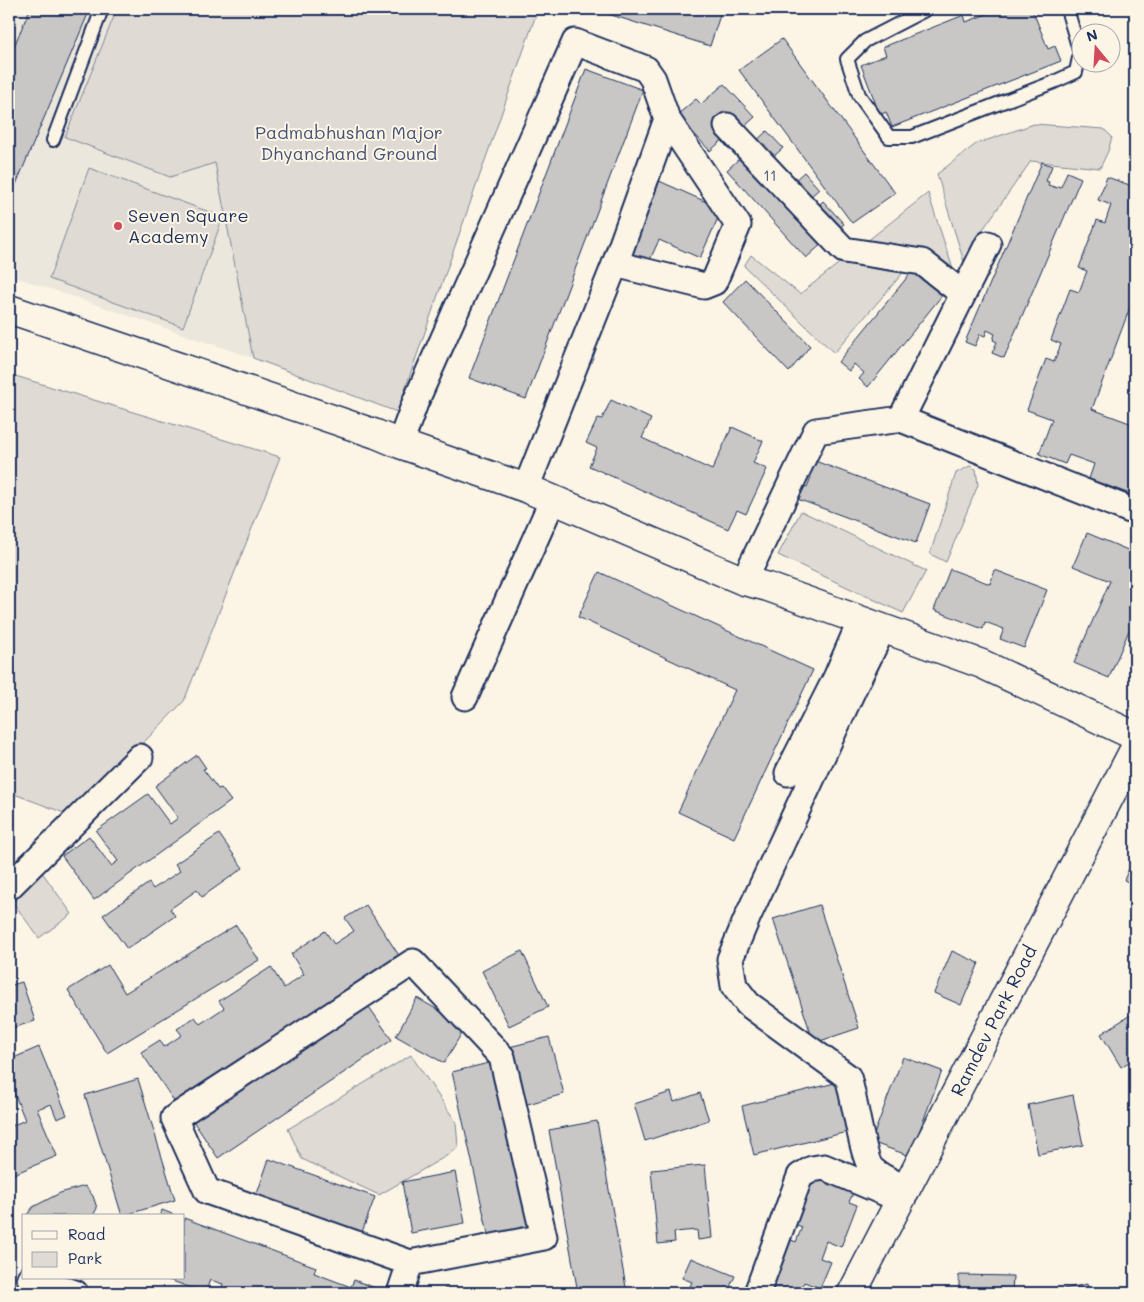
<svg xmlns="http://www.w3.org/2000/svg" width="1144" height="1302" font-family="Mali,sans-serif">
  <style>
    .built { fill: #ece7dc }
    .green { fill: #dfdbd4; stroke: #7d8599 }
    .building { fill: #c8c7c6; stroke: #1b2f5e }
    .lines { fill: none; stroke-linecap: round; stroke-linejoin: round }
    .lane-casing { stroke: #1b2f5e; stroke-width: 16 }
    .street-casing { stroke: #1b2f5e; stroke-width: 29 }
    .secondary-casing { stroke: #1b2f5e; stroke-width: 31 }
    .lane { stroke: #fcf5e5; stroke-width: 12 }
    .street { stroke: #fcf5e5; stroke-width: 25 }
    .secondary { stroke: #fcf5e5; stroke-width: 28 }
    .poi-dot { fill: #d1495b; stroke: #fcf5e5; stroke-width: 2 }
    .labels { text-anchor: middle; stroke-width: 4; stroke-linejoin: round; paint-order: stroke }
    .number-label { font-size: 15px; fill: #465578 }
    .park-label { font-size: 18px; fill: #425176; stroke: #fcf5e5 }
    .poi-label { font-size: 18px; fill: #1b2f5e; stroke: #fcf5e5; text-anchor: start }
    .street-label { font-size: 18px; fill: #1b2f5e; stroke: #fcf5e5 }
  </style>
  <rect width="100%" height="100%" fill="#fcf5e5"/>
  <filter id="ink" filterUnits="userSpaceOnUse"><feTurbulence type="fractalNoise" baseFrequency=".02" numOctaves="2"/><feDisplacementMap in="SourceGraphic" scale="10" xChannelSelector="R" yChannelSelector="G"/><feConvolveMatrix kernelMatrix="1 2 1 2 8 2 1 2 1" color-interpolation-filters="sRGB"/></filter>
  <g filter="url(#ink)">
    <path class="built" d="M9,9H117L65,137L170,177L216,163L253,358L9,275Z"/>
    <path class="green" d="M117,9H538L397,412L253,358L215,163L170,177L65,137Z
      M1034,124L1104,129L1112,137L1108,151L1100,168L1031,161L979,235L964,262L937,174L976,144Z
      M89,168L223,217L183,327L49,279Z
      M928,193L954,272L920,253L834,353L744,266L751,255L800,294Z
      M9,374L280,457L184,701L72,816L9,792Z
      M970,466L976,469L978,485L946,562L930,554L956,473Z
      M801,511L926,571L903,613L778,555Z
      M41,871L72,914L39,938L9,897Z
      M411,1055L456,1122L458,1147L448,1155L379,1195L302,1159L288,1129Z"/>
    <path class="building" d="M30,9H90L9,201V58Z
      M607,9H722L710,46L605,13Z
      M1000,9H1032L1048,49L1055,46L1061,61L892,127L886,112L880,115L861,65L886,55L883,47L964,15L966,22Z
      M782,39L895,193L852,223L739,70Z
      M586,69L643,90L526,399L469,378Z
      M724,84L755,117L743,128L755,142L767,131L783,148L773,157L794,181L804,172L819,189L809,198L817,207L823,201L844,224L806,258L727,170L745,153L728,135L710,151L677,115L696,99L701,104Z
      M1042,162L1052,166L1046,181L1049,182L1048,185L1057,188L1058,186L1061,187L1067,172L1081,178L1004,358L992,353L997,342L993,340L995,334L987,330L985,336L980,334L975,346L965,342Z
      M1107,177L1135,187V294L1092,409L1135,425V481L1130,494L1089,479L1094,464L1069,455L1065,464L1039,454L1052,419L1027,410L1046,359L1054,362L1061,344L1051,340L1070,289L1079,292L1087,271L1079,268L1097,220L1105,223L1111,205L1098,200Z
      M657,180L722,209L700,258L659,240L648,264L624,253Z
      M918,264L928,273L923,280L933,287L938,281L948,288L868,387L859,379L864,373L854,364L849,371L838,362Z
      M745,279L810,346L789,372L723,302Z
      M611,400L651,419L642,438L712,470L732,427L763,441L753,463L767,469L746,514L737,510L728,529L589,466L597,448L586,443L598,418L602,419Z
      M807,458L930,504L916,543L792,497L797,483L807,487L811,477L801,473Z
      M1087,533L1135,553V616L1109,678L1074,663L1110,581L1073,566Z
      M950,569L990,584L995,570L1047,590L1024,648L1000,639L1004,629L985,622L983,629L934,610Z
      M599,572L813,670L734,838L678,812L735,690L578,617Z
      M197,755L206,768L203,769L218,789L221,788L231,801L94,900L62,856L89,836L111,866L118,861L96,831L148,794L170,824L178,818L155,786Z
      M219,834L243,868L202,897L197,890L170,909L175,916L127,949L103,915L149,883L153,889L180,871L175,864Z
      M1135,855V885L1124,880Z
      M366,905L402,960L178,1107L141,1052L160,1040L164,1047L182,1035L177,1029L195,1017L200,1024L224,1008L219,1001L271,967L284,988L304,974L291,954L325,931L334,944L354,931L345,918Z
      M819,905L859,1028L814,1043L773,919Z
      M236,925L259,960L107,1053L68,990L108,965L125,993Z
      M522,951L548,1007L509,1026L482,971Z
      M952,951L979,963L961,1005L934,993Z
      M9,974L12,985L22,982L35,1021L9,1029Z
      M417,998L466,1026L444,1063L396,1036Z
      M365,1001L392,1040L218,1158L191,1118Z
      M1135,1012V1058L1121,1067L1101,1034Z
      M549,1037L564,1094L524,1105L509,1047Z
      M39,1047L67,1115L57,1119L51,1104L37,1109L57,1156L9,1176V1127L25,1120L9,1080V1060Z
      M903,1057L942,1071L910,1156L871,1142Z
      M497,1061L535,1227L489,1238L452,1072Z
      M138,1079L175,1200L122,1216L85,1095Z
      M839,1082L851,1131L754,1155L742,1106Z
      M671,1092L674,1102L700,1093L709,1120L645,1141L634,1104Z
      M1073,1095L1083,1145L1038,1154L1028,1105Z
      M597,1121L627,1293H578L549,1130Z
      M269,1159L375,1197L358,1243L253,1205Z
      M705,1165L712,1238L698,1240L697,1230L674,1232L675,1242L658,1244L651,1170Z
      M455,1172L465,1223L411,1233L402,1182Z
      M817,1172L856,1187L849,1202L857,1205L841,1247L826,1241L820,1258L831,1262L820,1288L804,1282L800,1293H768L789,1239L796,1242L802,1227L792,1223L804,1181L812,1184Z
      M85,1186L93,1196L97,1208L93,1216H26L33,1207L60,1193Z
      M162,1210L177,1216H160Z
      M184,1218L316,1267L314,1273L351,1287L354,1280L381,1290L380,1293H220L223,1284L210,1280L205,1293L164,1278H184Z
      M691,1258L735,1276L727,1293H687L692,1282L682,1278Z
      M959,1275L1013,1276L1012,1293H959Z
      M1087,1284L1089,1293H1045Z
      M445,1288L463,1293H443Z"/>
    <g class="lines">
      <defs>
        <path id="lane" d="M927,9L865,41L847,59L859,95L889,137H912L1054,82L1076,72L1080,53L1067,9
          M53,140L102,9"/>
        <path id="street" d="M727,126L844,250L922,262L963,294
          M988,244L901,419L1135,512
          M400,444L415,403L575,42L646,69L653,79L667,119L738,225L714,282L704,286L615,264L667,119
          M526,488L615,264
          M744,581L816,431L901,419
          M883,628L856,683L748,916L730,959L734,986L748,1004L848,1077C854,1095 863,1162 873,1170C882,1178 896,1183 906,1189
          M465,697L553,499
          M788,773L836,678L861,620
          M9,887L140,757
          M413,962L502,1057L544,1237L410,1263L207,1191L174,1118Z
          M30,1278L75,1293
          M400,1293L410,1263
          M757,1293L800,1176L812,1169L824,1167L890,1195"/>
        <path id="secondary" d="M9,309L376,434L400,444L526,488L744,581L768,587L982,664L1135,736
          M852,1293L1135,748"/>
      </defs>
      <use href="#lane" class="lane-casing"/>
      <use href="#street" class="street-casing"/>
      <use href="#secondary" class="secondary-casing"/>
      <use href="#lane" class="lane"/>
      <use href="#street" class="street"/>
      <use href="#secondary" class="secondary"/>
    </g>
  </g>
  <circle class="poi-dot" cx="118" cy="226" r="5"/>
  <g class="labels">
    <g class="number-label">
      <text x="770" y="181">11</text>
    </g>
    <g class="park-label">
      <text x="349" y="139">Padmabhushan Major<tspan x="349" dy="21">Dhyanchand Ground</tspan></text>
    </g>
    <g class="poi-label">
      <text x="128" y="222">Seven Square<tspan x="128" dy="21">Academy</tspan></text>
    </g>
    <g class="street-label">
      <text transform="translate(994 1021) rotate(-63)" y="6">Ramdev Park Road</text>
    </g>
  </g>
  <rect width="1144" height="1302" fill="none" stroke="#fcf5e5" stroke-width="30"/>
  <rect x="15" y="15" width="1114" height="1272" fill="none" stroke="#1b2f5e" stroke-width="2" filter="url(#ink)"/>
  <rect x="22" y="1214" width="162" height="65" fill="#fcf5e5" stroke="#a2a6af"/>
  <rect x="32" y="1231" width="25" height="8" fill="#fcf5e5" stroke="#a2a6af"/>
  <text x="68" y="1240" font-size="15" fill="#1b2f5e">Road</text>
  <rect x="32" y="1252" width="25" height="15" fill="#dfdbd4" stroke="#a2a6af"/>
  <text x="68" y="1264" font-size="15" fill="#1b2f5e">Park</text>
  <g transform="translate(1096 48) rotate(342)"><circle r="24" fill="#fcf5e5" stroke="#a2a6af"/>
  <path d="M0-4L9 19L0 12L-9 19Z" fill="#d1495b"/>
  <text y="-8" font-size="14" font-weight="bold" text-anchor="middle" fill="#1b2f5e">N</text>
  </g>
</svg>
